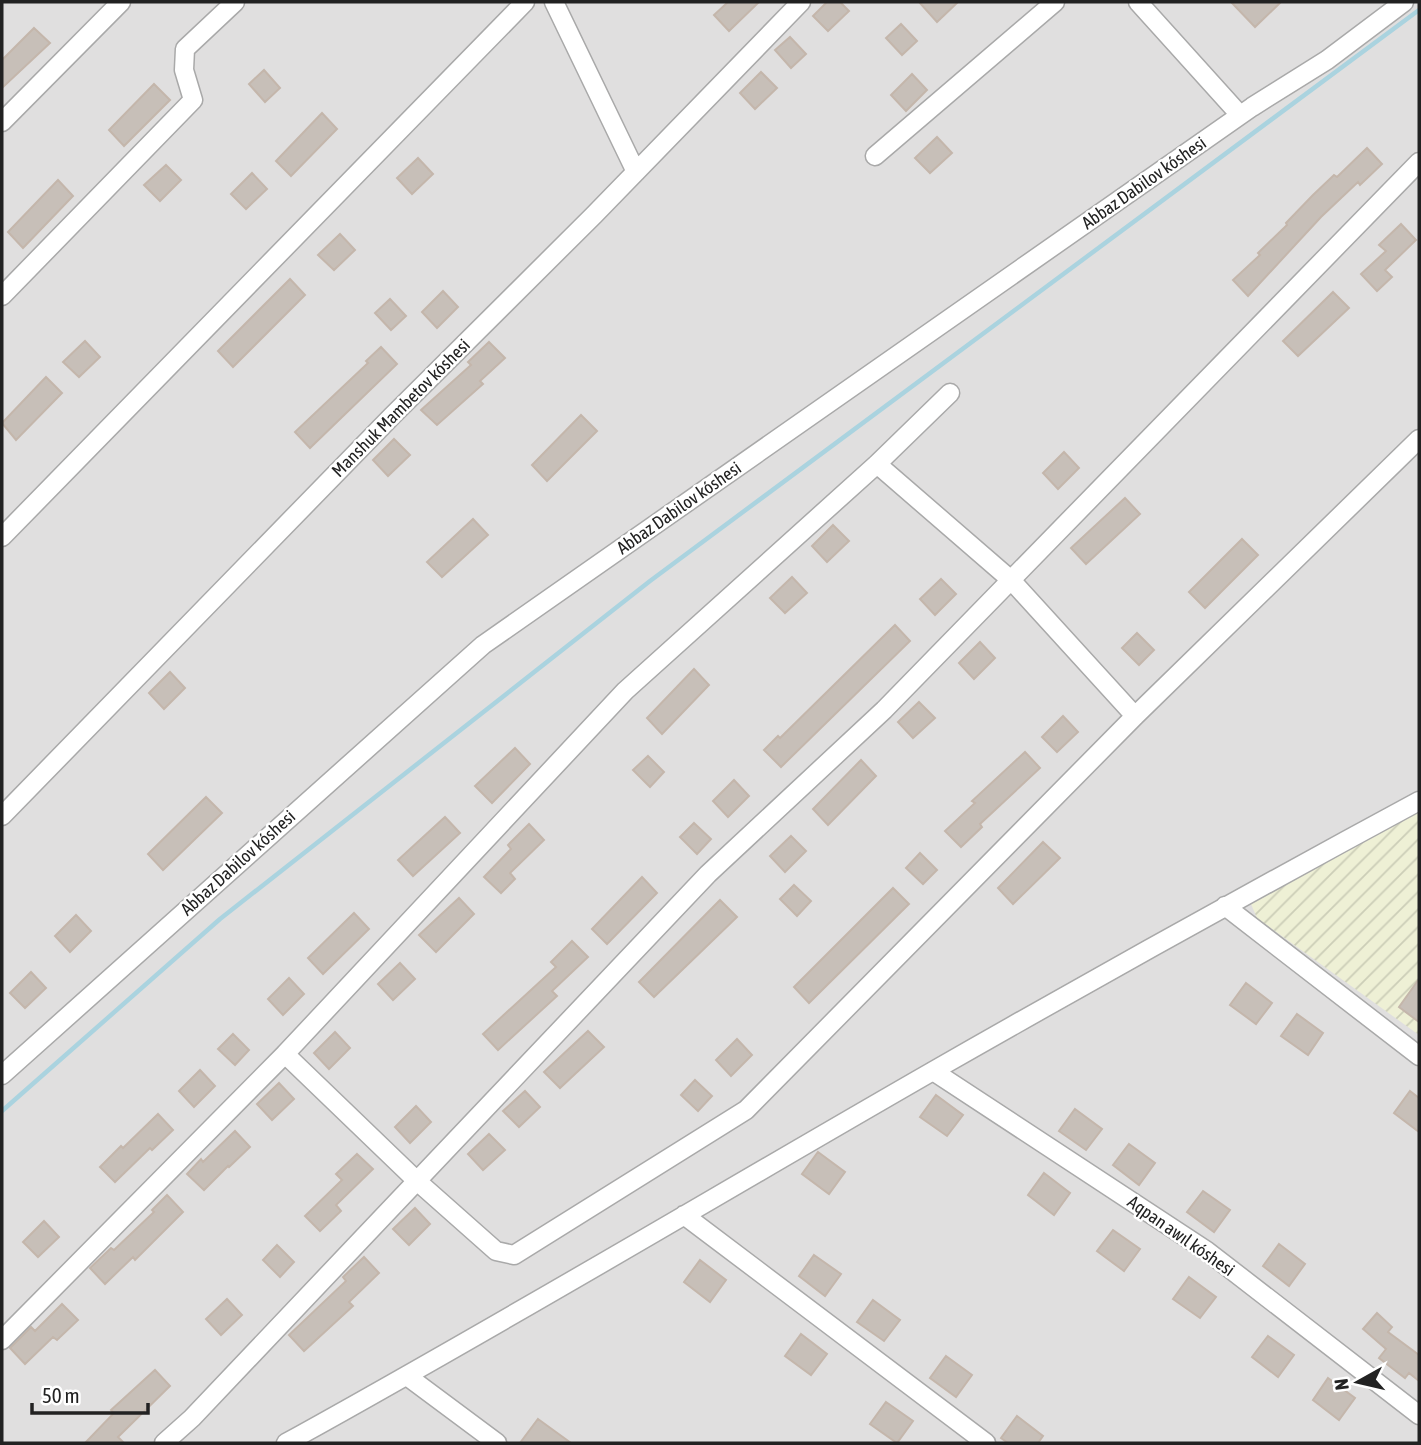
<svg xmlns="http://www.w3.org/2000/svg" width="1421" height="1445" font-family="'Asap Condensed',sans-serif">
  <style>
    .residential { fill: #e0dfdf }
    .farmland { fill: url(#farmland-furrows) }
    .lines { fill: none; stroke-linecap: round; stroke-linejoin: round }
    .stream { stroke: #aad3df; stroke-width: 4.5 }
    .building { fill: #c7bfb8; stroke: #c4b6ab; stroke-width: 2 }
    .street-casing { stroke: #a9a9a9; stroke-width: 21 }
    .street { stroke: #fff; stroke-width: 18 }
    .labels { text-anchor: middle; stroke-width: 5; stroke-linejoin: round; paint-order: stroke }
    .street-label { font-size: 18px; fill: #222; stroke: #fff }
  </style>
  <defs>
    <pattern id="farmland-furrows" width="10" height="10" patternUnits="userSpaceOnUse" patternTransform="scale(1.75)"><rect width="10" height="10" fill="#eef0d5"/><path d="M-1 1l2-2M0 10L10 0M9 11l2-2" fill="none" stroke="#ccceb7"/></pattern>
  </defs>
  <rect width="100%" height="100%" fill="#f2efe9"/>
  <path class="residential" d="M2,2H1419V1443H2Z"/>
  <path class="farmland" d="M1419,812V1035L1257,918L1251,904Z"/>
  <g class="lines">
    <path class="stream" d="M2,1111L220,919L650,581L1419,10"/>
  </g>
  <path class="building" d="M728,2H759L729,31L714,15Z
    M827,2H840L849,11L828,31L813,16Z
    M919,2H958L937,22Z
    M1231,2H1281L1255,27Z
    M901,24L917,41L902,55L886,38Z
    M34,28L50,43L2,88V60Z
    M790,37L806,54L791,68L775,50Z
    M264,70L280,88L265,102L249,84Z
    M761,72L777,88L755,109L740,93Z
    M912,74L927,90L906,111L891,95Z
    M154,84L170,100L124,146L109,130Z
    M322,113L337,129L291,176L276,161Z
    M937,137L952,153L930,173L915,158Z
    M1367,148L1382,164L1360,185L1358,182L1321,217L1248,296L1233,280L1260,255L1258,253L1287,225L1286,223L1313,195L1334,175L1337,177Z
    M418,158L433,174L412,194L397,178Z
    M166,165L181,180L160,201L144,185Z
    M252,173L267,189L246,209L231,194Z
    M58,180L73,196L23,248L8,232Z
    M1401,224L1416,240L1385,270L1392,277L1377,291L1361,274L1386,251L1379,245Z
    M340,234L355,250L334,270L318,255Z
    M290,279L305,295L233,367L218,351Z
    M443,291L458,307L437,328L422,312Z
    M1333,292L1349,308L1298,356L1283,341Z
    M390,299L406,316L391,330L375,313Z
    M85,341L100,357L79,377L63,362Z
    M489,342L505,358L480,381L483,384L437,425L421,410L471,365L468,362Z
    M381,347L397,364L310,448L295,432L368,363L366,361Z
    M46,377L62,393L16,440L2,423Z
    M581,415L597,431L547,481L532,465Z
    M394,439L410,455L388,476L373,460Z
    M1064,452L1079,468L1058,489L1043,473Z
    M1125,498L1140,514L1086,564L1071,548Z
    M473,519L488,535L442,577L427,562Z
    M833,525L849,541L827,562L812,546Z
    M1242,539L1258,555L1205,608L1189,592Z
    M792,577L807,593L785,613L770,598Z
    M941,579L956,594L935,615L920,599Z
    M895,625L910,641L781,767L764,750L778,736L780,738Z
    M1137,633L1154,650L1139,665L1122,648Z
    M980,642L995,658L974,679L959,663Z
    M694,669L709,685L662,734L647,718Z
    M170,672L185,688L164,709L149,693Z
    M919,702L935,718L913,738L898,722Z
    M1063,716L1078,732L1057,752L1042,737Z
    M515,748L530,764L492,803L475,786Z
    M1025,752L1040,768L980,824L982,827L961,847L945,831L975,803L972,801Z
    M648,756L664,772L650,787L633,770Z
    M861,760L876,776L828,825L813,809Z
    M734,780L749,796L728,817L713,801Z
    M206,797L222,813L163,870L148,854Z
    M445,817L460,833L413,876L398,860Z
    M694,823L711,839L697,854L680,837Z
    M529,824L544,840L510,873L515,879L501,893L484,877L511,849L508,845Z
    M791,836L806,851L785,872L770,856Z
    M1043,842L1060,858L1013,904L998,888Z
    M920,853L937,870L923,884L906,868Z
    M642,877L657,893L607,944L592,929Z
    M794,885L811,901L797,916L780,899Z
    M893,888L909,904L809,1003L794,987Z
    M459,898L474,914L436,952L419,935Z
    M720,900L737,917L654,997L639,982Z
    M354,913L369,929L323,974L308,958Z
    M76,915L91,931L70,952L55,936Z
    M572,941L588,957L552,991L557,996L498,1050L483,1034L556,967L551,962Z
    M400,963L415,979L393,1000L378,984Z
    M31,972L46,988L25,1008L10,993Z
    M289,978L304,994L283,1015L268,999Z
    M1419,979V1022L1399,1007Z
    M1246,983L1272,1003L1256,1024L1230,1005Z
    M1297,1014L1323,1033L1308,1055L1281,1036Z
    M588,1031L604,1047L560,1088L544,1072Z
    M335,1032L350,1048L329,1069L314,1053Z
    M233,1034L249,1050L235,1065L218,1049Z
    M737,1039L752,1055L731,1076L716,1060Z
    M200,1070L215,1086L194,1107L179,1091Z
    M695,1080L712,1096L698,1111L681,1095Z
    M279,1083L294,1099L272,1120L257,1104Z
    M525,1091L540,1107L519,1127L503,1111Z
    M1410,1091L1419,1098V1132L1394,1113Z
    M936,1095L963,1115L947,1136L920,1117Z
    M416,1106L431,1122L410,1143L395,1127Z
    M1075,1109L1102,1129L1086,1150L1059,1131Z
    M158,1114L173,1130L152,1150L150,1148L115,1182L100,1167L121,1146L123,1148Z
    M235,1131L250,1147L229,1167L228,1166L204,1190L187,1174L201,1159L203,1162Z
    M489,1134L505,1150L483,1170L468,1154Z
    M1129,1144L1155,1163L1139,1185L1113,1165Z
    M818,1152L845,1172L829,1194L802,1174Z
    M357,1154L373,1169L336,1205L341,1211L320,1231L305,1216L342,1180L336,1174Z
    M1044,1173L1070,1193L1054,1215L1028,1195Z
    M1203,1191L1230,1210L1214,1232L1187,1212Z
    M167,1195L183,1212L135,1260L133,1257L105,1284L90,1268L111,1248L114,1250L154,1212L152,1210Z
    M415,1208L430,1224L409,1245L393,1229Z
    M44,1221L59,1237L38,1257L23,1242Z
    M1113,1230L1140,1249L1124,1271L1097,1251Z
    M1279,1244L1305,1264L1289,1286L1263,1266Z
    M277,1245L294,1262L280,1277L263,1260Z
    M814,1255L841,1274L825,1296L799,1276Z
    M364,1257L379,1273L349,1302L353,1306L304,1351L289,1335L346,1281L343,1277Z
    M700,1260L726,1280L710,1302L684,1282Z
    M1189,1277L1216,1297L1200,1318L1173,1299Z
    M227,1299L242,1315L221,1335L206,1319Z
    M873,1300L900,1320L884,1341L857,1322Z
    M62,1304L78,1320L57,1340L53,1337L25,1364L10,1348L31,1327L35,1331Z
    M1377,1313L1392,1327L1388,1332L1419,1355V1381L1409,1373L1405,1378L1379,1358L1386,1349L1363,1329Z
    M801,1334L827,1354L811,1375L785,1356Z
    M1268,1336L1294,1355L1278,1377L1252,1357Z
    M946,1356L972,1375L956,1397L930,1378Z
    M155,1370L170,1386L118,1437L124,1443H85L114,1413L111,1410Z
    M1328,1378L1355,1398L1339,1420L1313,1400Z
    M886,1402L913,1421L897,1443L870,1424Z
    M1017,1416L1043,1436L1038,1443H1008L1001,1438Z
    M538,1419L571,1443H520Z"/>
  <g class="lines">
    <defs>
      <path id="street" d="M554,2L636,172
        M1138,2L1240,115
        M2,122L121,2
        M875,156L1055,2
        M2,296L193,100L184,70L185,49L235,2
        M877,464L1011,580L1135,716
        M2,537L525,2
        M2,816L392,416L594,215L801,2
        M1225,906L1419,1056
        M285,1054L417,1181L496,1251L514,1255L746,1110L1135,716L1419,439
        M933,1071L1207,1251L1419,1415
        M2,1075L483,645L1252,107L1327,60L1404,2
        M684,1215L986,1443
        M2,1340L285,1054L625,691L877,464L950,393
        M407,1376L497,1443
        M164,1443L192,1418L708,874L884,710L1419,162
        M286,1443C504,1323 717,1195 933,1071C1094,979 1256,889 1419,801"/>
    </defs>
    <use href="#street" class="street-casing"/>
    <use href="#street" class="street"/>
  </g>
  <g class="labels">
    <g class="street-label">
      <text transform="translate(1144 183) rotate(-35)" y="6">Abbaz Dabilov kóshesi</text>
      <text transform="translate(401 408) rotate(-45)" y="6">Manshuk Mambetov kóshesi</text>
      <text transform="translate(679 508) rotate(-35)" y="6">Abbaz Dabilov kóshesi</text>
      <text transform="translate(238 863) rotate(-42)" y="6">Abbaz Dabilov kóshesi</text>
      <text transform="translate(1181 1236) rotate(35)" y="6">Aqpan awıl kóshesi</text>
    </g>
  </g>
  <rect width="1421" height="1445" fill="none" stroke="#222222" stroke-width="7"/>
  <g transform="translate(1358 1382) rotate(262)" stroke="#ffffff" stroke-width="5" paint-order="stroke">
  <path d="M0-5L12 26L0 18L-12 26Z" fill="#222222"/>
  <text y="-10" font-size="19" font-weight="bold" text-anchor="middle" fill="#222222">N</text>
  </g>
  <path d="M32 1403v10h116v-10" fill="none" stroke="#222222" stroke-width="3.5"/>
  <text x="42" y="1403" font-size="21" fill="#222222" stroke="#ffffff" stroke-width="5" paint-order="stroke">50 m</text>
</svg>
